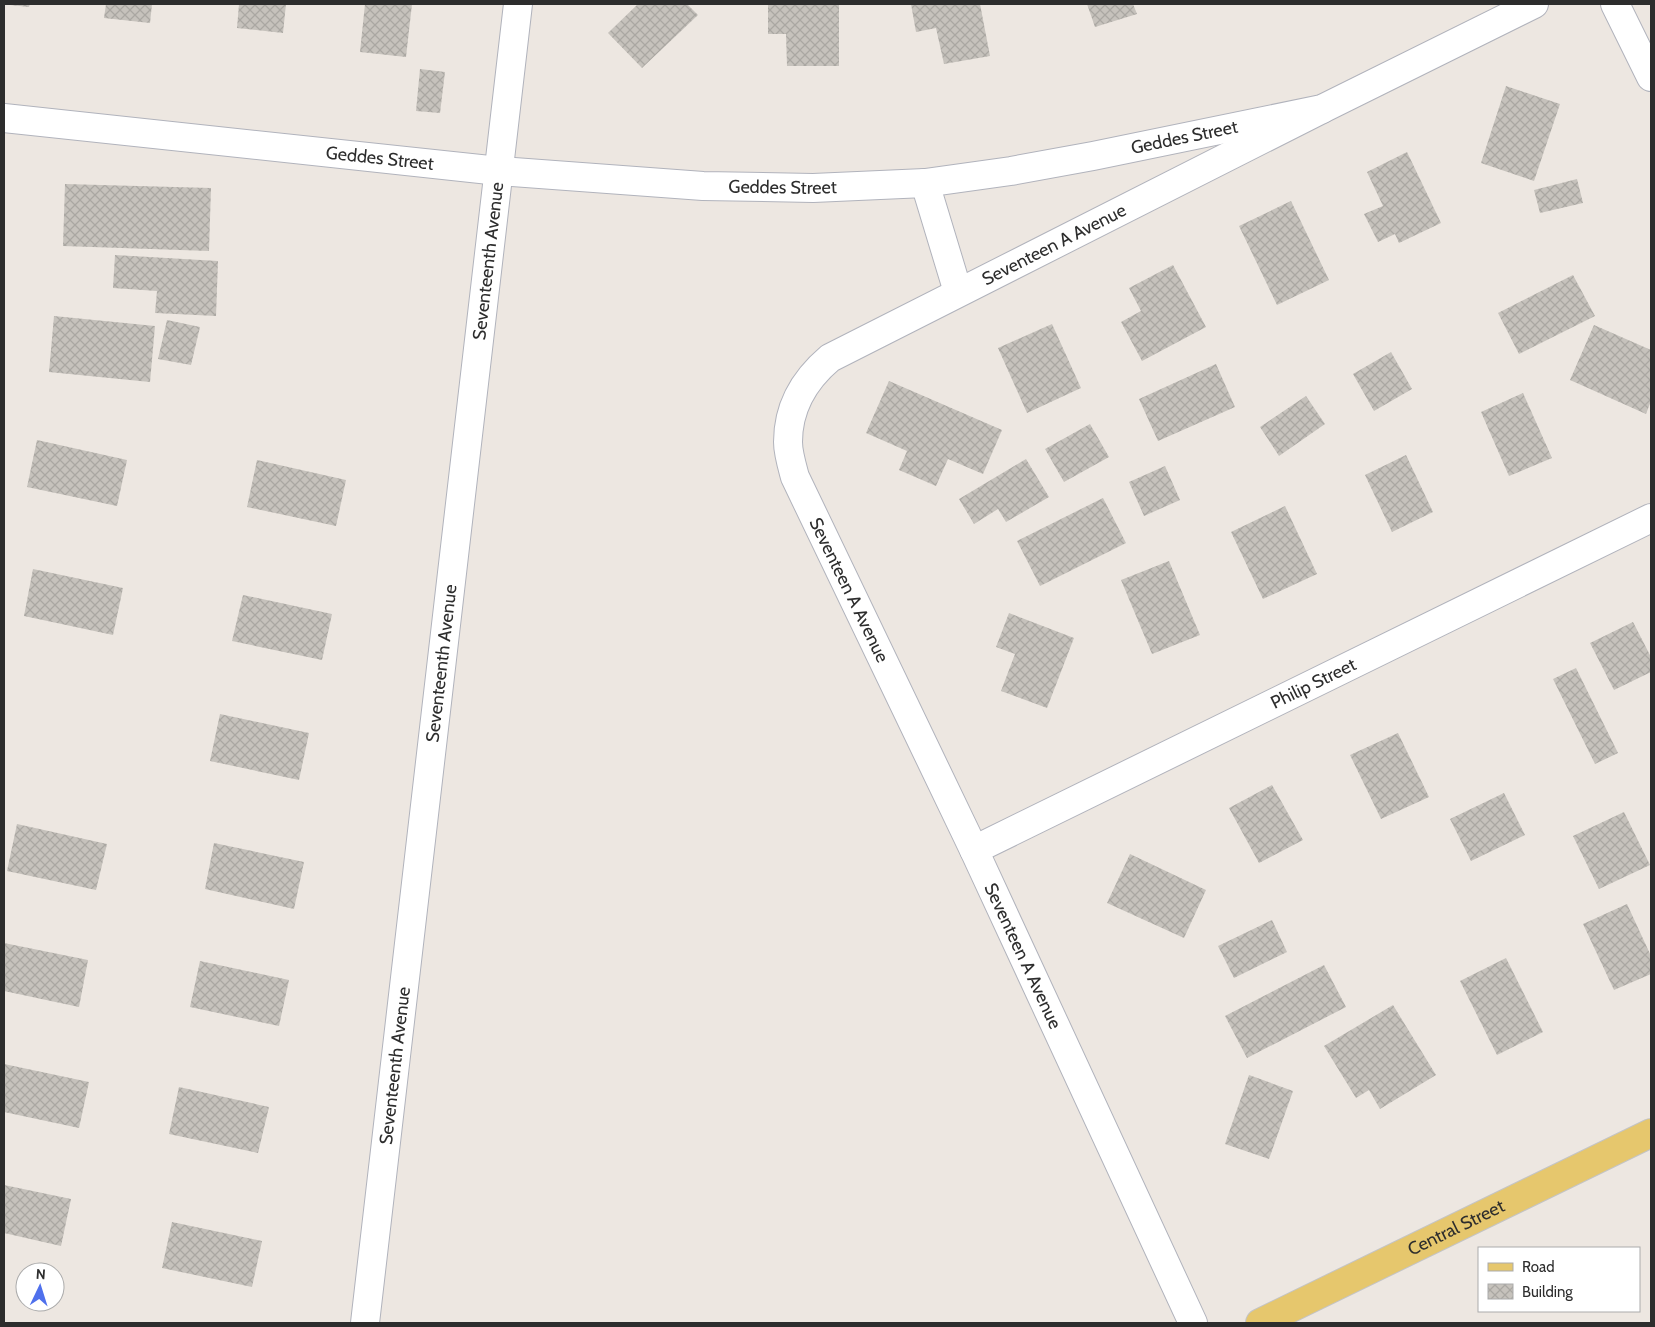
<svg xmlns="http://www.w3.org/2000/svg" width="1655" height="1327" font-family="Cabin,sans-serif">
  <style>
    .building { fill: url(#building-cross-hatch) }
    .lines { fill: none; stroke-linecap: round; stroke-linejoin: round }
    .minor-casing { stroke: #b1b3bc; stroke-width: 30 }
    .major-casing { stroke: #c4c4c4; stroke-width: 30 }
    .minor { stroke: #fff; stroke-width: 28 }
    .major { stroke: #e6c76d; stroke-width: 28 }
    .labels { text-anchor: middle; stroke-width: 4; stroke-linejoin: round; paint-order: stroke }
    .street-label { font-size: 18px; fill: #2d2d2d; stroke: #fff }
  </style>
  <defs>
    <pattern id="building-cross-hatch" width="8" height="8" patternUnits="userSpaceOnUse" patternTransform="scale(1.25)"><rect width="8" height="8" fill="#c6c2bc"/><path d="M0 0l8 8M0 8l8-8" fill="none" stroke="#aaa7a2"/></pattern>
  </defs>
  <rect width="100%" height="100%" fill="#ede7e1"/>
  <path class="building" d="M10,4H30L29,7L10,5Z
    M106,4H152L150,23L104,18Z
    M239,4H286L283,33L237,28Z
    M365,4H412L406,57L360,52Z
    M638,4H687L698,15L642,68L608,33Z
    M768,4H839V66H787L786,34H768Z
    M911,4H980L990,56L944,64L936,28L916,32Z
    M1087,4H1133L1137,14L1095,27Z
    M420,69L445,72L440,113L416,111Z
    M1506,86L1560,104L1534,181L1481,163Z
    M1407,152L1441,223L1399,243L1395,234L1378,242L1364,214L1383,206L1367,172Z
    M1577,179L1583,203L1540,213L1534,190Z
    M65,184L211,188L209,251L63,246Z
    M1291,201L1329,280L1277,305L1239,226Z
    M115,255L218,261L216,316L155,313L157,291L113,288Z
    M1173,265L1206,327L1142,361L1121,322L1141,311L1129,288Z
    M1573,275L1595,316L1519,354L1498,313Z
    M54,316L155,326L150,382L49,372Z
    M167,320L200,327L191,365L158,359Z
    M1052,324L1081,388L1027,413L998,348Z
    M1594,325L1651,350V401L1646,414L1570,380Z
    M1391,352L1412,389L1374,411L1353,374Z
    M1216,364L1235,407L1158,441L1139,399Z
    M889,381L1002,430L983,474L948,459L936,486L899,470L907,451L866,433Z
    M1523,393L1552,458L1509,476L1481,412Z
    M1306,396L1325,424L1279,456L1260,427Z
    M1090,424L1109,457L1064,482L1045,449Z
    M37,440L127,460L117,506L27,487Z
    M1406,455L1433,512L1392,532L1365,475Z
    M1026,459L1049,497L1006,522L998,509L974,524L959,499Z
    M257,460L346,480L336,526L247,507Z
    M1165,466L1180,500L1144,516L1129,482Z
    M1103,498L1126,543L1040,586L1017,541Z
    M1285,506L1317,574L1263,599L1231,532Z
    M1169,561L1200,635L1152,654L1121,580Z
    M33,569L123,588L113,635L24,616Z
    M243,595L332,614L322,660L232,641Z
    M1009,613L1074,638L1047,708L1001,691L1015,654L996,647Z
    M1633,622L1651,657V672L1614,690L1590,643Z
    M1576,668L1618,753L1595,764L1553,679Z
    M220,714L309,733L299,780L210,761Z
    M1398,733L1429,797L1381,819L1350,755Z
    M1272,785L1303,840L1259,863L1229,808Z
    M1504,793L1525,835L1471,861L1450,819Z
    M1624,812L1650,865L1599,889L1573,836Z
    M17,824L107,844L96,890L7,871Z
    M214,843L304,862L294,909L205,889Z
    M1130,854L1206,890L1184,938L1107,903Z
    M1627,904L1651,956V974L1614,990L1583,924Z
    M1272,920L1287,952L1234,978L1218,946Z
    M4,943L88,960L79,1007L4,991Z
    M1506,958L1543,1032L1497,1055L1460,981Z
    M200,961L289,980L279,1026L190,1007Z
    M1324,965L1346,1007L1247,1058L1225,1016Z
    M1393,1005L1436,1075L1380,1109L1369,1090L1356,1098L1324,1046Z
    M4,1064L89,1082L79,1128L4,1112Z
    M1249,1075L1293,1091L1269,1159L1225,1144Z
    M179,1087L269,1107L258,1153L169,1134Z
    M4,1185L71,1199L61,1246L4,1233Z
    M172,1222L262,1241L252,1287L162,1268Z"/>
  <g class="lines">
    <defs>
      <g id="minor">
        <path d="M1615,4L1651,77"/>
        <path id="s1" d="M4,118L499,171L703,186L813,188L925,183L1011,171L1093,156L1322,109L1534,4"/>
        <path d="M925,183L958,292"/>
        <path id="s2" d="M974,850L1651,518"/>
        <path id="s3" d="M365,1323L518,4"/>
        <path id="s4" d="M1193,1323L974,850L795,477C792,466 788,453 788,442C788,407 804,380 830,358L1322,109"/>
      </g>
      <g id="major">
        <path id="s5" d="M1260,1323L1651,1133"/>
      </g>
    </defs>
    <use href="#minor" class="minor-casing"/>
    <use href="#major" class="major-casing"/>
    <use href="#minor" class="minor"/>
    <use href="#major" class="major"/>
  </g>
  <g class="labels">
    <g class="street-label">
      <text dy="6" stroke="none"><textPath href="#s1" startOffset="1188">Geddes Street</textPath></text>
      <text dy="6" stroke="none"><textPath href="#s1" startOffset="378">Geddes Street</textPath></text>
      <text dy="6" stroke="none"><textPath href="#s1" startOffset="782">Geddes Street</textPath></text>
      <text dy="6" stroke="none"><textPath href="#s4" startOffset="1319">Seventeen A Avenue</textPath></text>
      <text dy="6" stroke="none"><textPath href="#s3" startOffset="1069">Seventeenth Avenue</textPath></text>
      <text transform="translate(849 590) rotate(64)" y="6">Seventeen A Avenue</text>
      <text dy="6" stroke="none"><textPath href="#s3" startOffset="664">Seventeenth Avenue</textPath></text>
      <text dy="6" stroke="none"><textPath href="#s2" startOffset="378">Philip Street</textPath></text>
      <text transform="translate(1023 956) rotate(65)" y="6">Seventeen A Avenue</text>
      <text dy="6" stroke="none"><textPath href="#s3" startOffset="259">Seventeenth Avenue</textPath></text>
      <text dy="6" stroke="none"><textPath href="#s5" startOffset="218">Central Street</textPath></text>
    </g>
  </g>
  <rect width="1655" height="1327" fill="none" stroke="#2d2d2d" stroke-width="10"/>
  <rect x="1478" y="1247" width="162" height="65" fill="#ffffff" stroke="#ababab"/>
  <rect x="1488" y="1263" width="25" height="8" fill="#e6c76d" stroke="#ababab"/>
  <text x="1522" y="1272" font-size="15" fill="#2d2d2d">Road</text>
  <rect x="1488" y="1284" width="25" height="15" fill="url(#building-cross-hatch)" stroke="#ababab"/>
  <text x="1522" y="1297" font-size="15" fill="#2d2d2d">Building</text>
  <g transform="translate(40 1287) rotate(4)"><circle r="24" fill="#ffffff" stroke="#ababab"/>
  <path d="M0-4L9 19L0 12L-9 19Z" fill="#4f70ec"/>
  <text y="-8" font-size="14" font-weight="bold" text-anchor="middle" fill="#2d2d2d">N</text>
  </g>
</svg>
